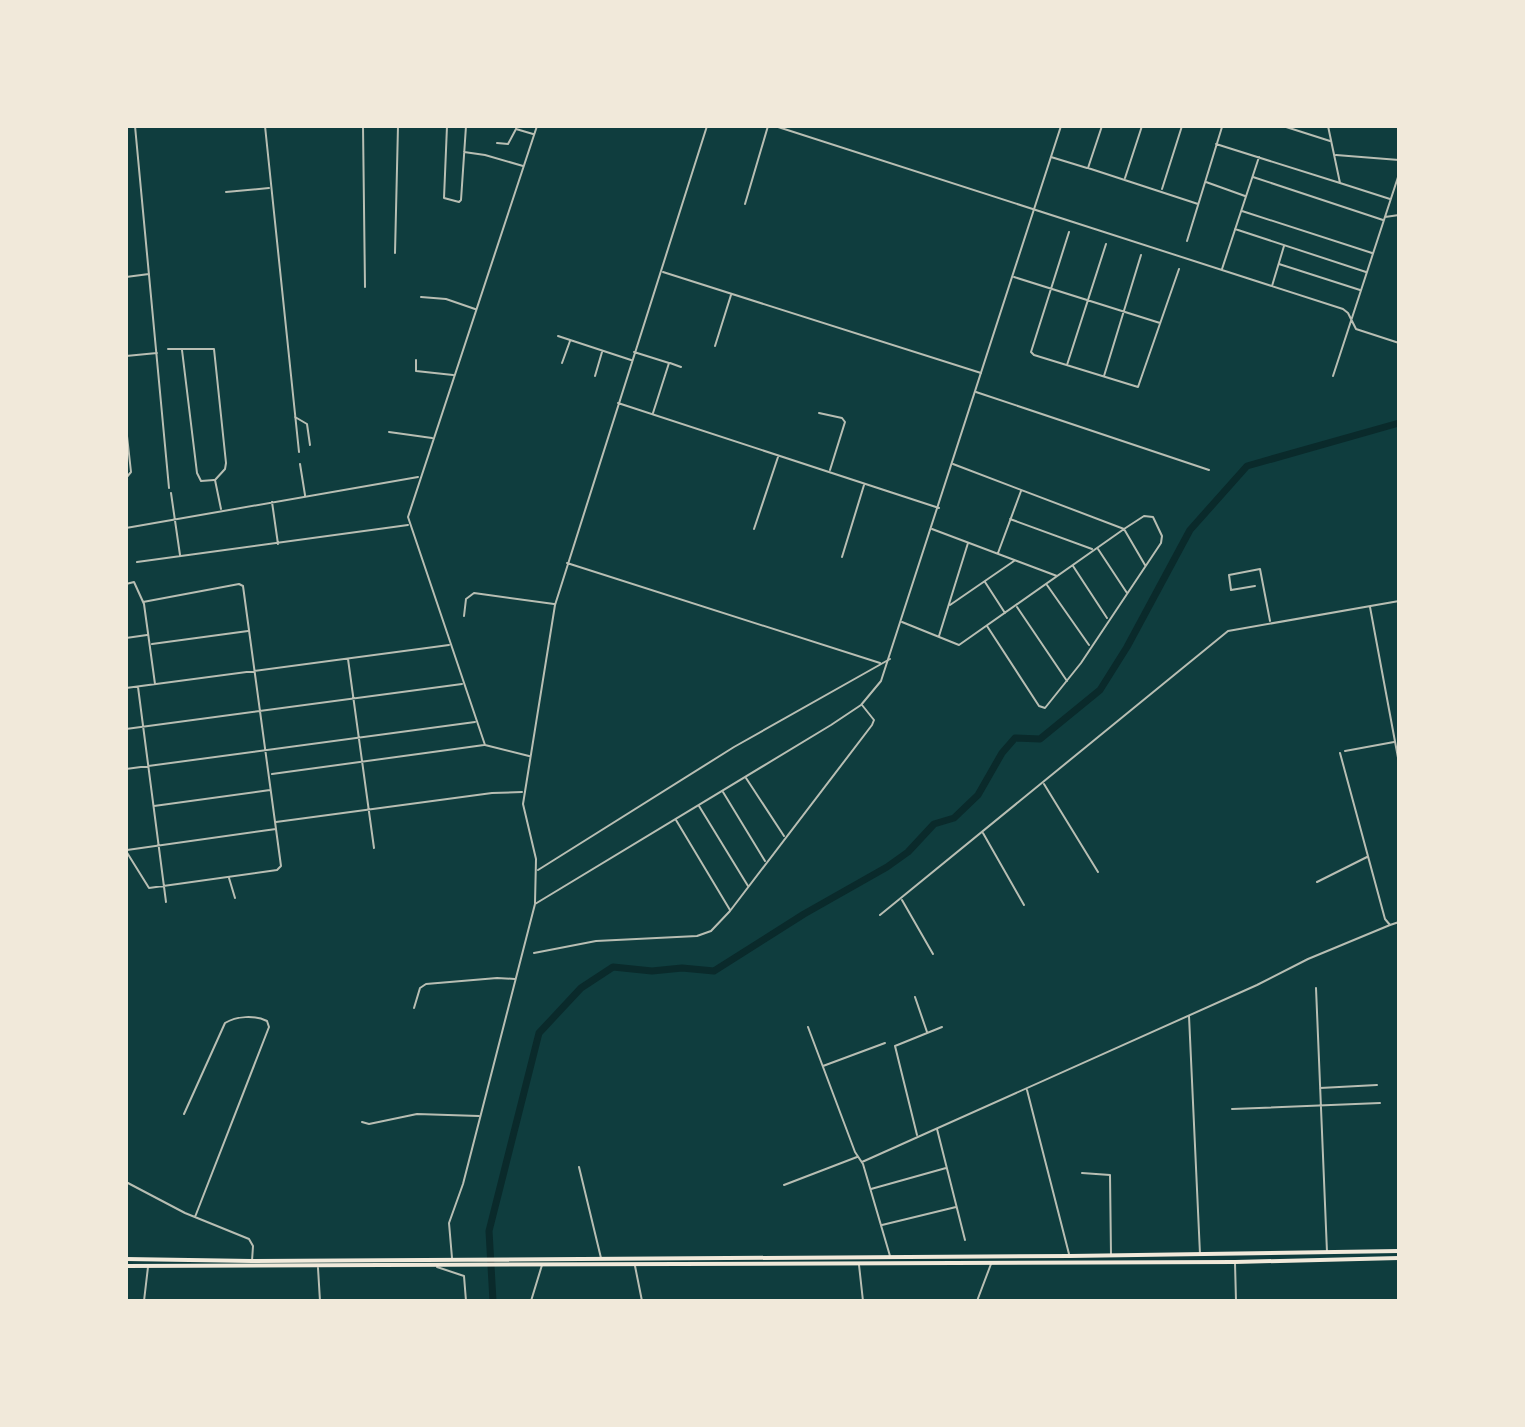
<svg xmlns="http://www.w3.org/2000/svg" width="1525" height="1427" font-family="'Space Grotesk',sans-serif">
  <style>
    .lines { fill: none; stroke-linecap: round; stroke-linejoin: round }
    .river { stroke: #0a2a2b; stroke-width: 7 }
    .minor { stroke: #b8beb3; stroke-width: 2 }
    .tertiary { stroke: #b8beb3; stroke-width: 2 }
    .trunk { stroke: #f1e9da; stroke-width: 4 }
  </style>
  <rect width="100%" height="100%" fill="#0f3d3e"/>
  <g class="lines">
    <path class="river" d="M493,1301L489,1231L539,1033L581,988L613,967L652,971L682,968L714,971L804,914L887,867L908,852L934,824L954,818L978,795L1002,753L1015,738L1040,739L1100,690L1127,647L1190,530L1247,466L1399,423"/>
    <path class="minor" d="M135,126L169,488
      M265,126L299,452
      M363,126L365,287
      M447,126L444,198L459,202L461,200L466,126
      M517,126L516,129L533,134
      M775,126L1343,309L1348,313L1356,329L1399,343
      M1102,126L1088,168L1198,204
      M1283,126L1330,141
      M1328,126L1340,183L1390,199
      M497,143L508,144L516,129
      M1216,144L1340,183
      M464,152L485,155L523,166
      M1336,155L1399,160
      M1051,157L1087,168
      M1253,177L1383,220
      M1125,178L1142,126
      M1206,182L1245,196
      M1162,189L1182,126
      M226,192L269,188
      M745,204L768,126
      M1242,211L1372,253
      M1385,217L1399,215
      M1235,229L1366,272
      M1069,232L1031,352L1034,355L1138,387L1179,269
      M1187,241L1222,127
      M395,253L398,126
      M1279,264L1360,290
      M1222,269L1259,157
      M663,272L981,373
      M126,277L149,274
      M1014,277L1160,323
      M1272,286L1284,246
      M421,297L446,299L475,309
      M558,336L631,360
      M715,346L731,295
      M168,349H214L226,463L225,469L215,480L221,509
      M182,350L197,473L201,481L214,480
      M634,352L669,363L653,413
      M126,356L157,353
      M416,360V371L453,375
      M562,363L570,341
      M670,363L681,367
      M1067,365L1106,244
      M595,376L602,352
      M1104,376L1141,255
      M1333,376L1399,174
      M976,392L1209,470
      M618,403L939,508
      M819,413L842,418L845,422L830,470
      M295,417L307,424L310,445
      M126,427L131,472L126,478
      M389,432L432,438
      M300,464L305,495
      M953,464L1124,529L1145,565
      M171,493L180,555
      M272,502L278,544
      M1010,519L1092,549
      M126,528L418,477
      M754,529L778,457
      M932,529L1057,576
      M1098,549L1127,593
      M998,553L1021,491
      M842,557L864,485
      M137,562L408,525
      M567,563L880,663
      M1073,566L1107,618
      M985,582L1005,613
      M126,584L134,582L144,604L155,684
      M1047,585L1089,645
      M1255,586L1231,590L1229,575L1260,569L1270,621
      M950,605L1014,561
      M1017,607L1067,681
      M1370,607L1399,763
      M464,616L466,599L474,593L554,604
      M902,622L959,645L1124,529L1144,516L1153,517L1162,536L1161,543L1081,663L1045,708L1039,706L987,626
      M939,636L968,543
      M126,638L147,635
      M152,644L248,631
      M348,659L374,848
      M138,687L166,902
      M126,688L449,645
      M126,729L462,684
      M1345,751L1394,742
      M1340,753L1385,919L1390,925L1399,922
      M529,756L485,745L408,517L537,126
      M126,769L475,722
      M272,774L484,745
      M746,778L784,836
      M1044,784L1098,872
      M723,792L765,861
      M154,806L270,790
      M699,806L748,886
      M676,820L730,910
      M276,822L492,793L522,792
      M983,833L1024,905
      M127,850L276,829
      M126,851L149,888L277,870L281,866L243,586L239,584L143,602
      M538,870L734,747L890,659
      M229,878L235,898
      M1317,882L1367,857
      M902,900L933,954
      M535,903L536,859L523,804L555,605L707,126
      M880,915L1228,631L1399,601
      M534,953L596,941L697,936L711,931L730,911L872,725L874,720L862,705
      M1316,988L1327,1252
      M915,997L927,1032
      M414,1008L420,988L426,984L497,978L515,979
      M1189,1016L1200,1254
      M808,1027L855,1152L863,1164L890,1256
      M823,1066L885,1043
      M1320,1088L1377,1085
      M1027,1090L1069,1254
      M1232,1109L1380,1103
      M184,1114L225,1023C236,1016 255,1015 267,1021L269,1027L195,1217
      M362,1122L369,1124L417,1114L479,1116
      M937,1129L965,1240
      M917,1135L895,1046L942,1027
      M862,1162L1257,985L1308,959L1390,925
      M579,1167L601,1258
      M1082,1173L1110,1175L1111,1255
      M126,1182L185,1213L249,1239L253,1246L252,1261
      M784,1185L857,1157
      M871,1189L946,1168
      M882,1225L956,1207
      M1235,1263L1236,1301
      M859,1265L863,1301
      M635,1266L642,1301
      M437,1267L464,1276L466,1301
      M318,1268L320,1301
      M144,1301L148,1267
      M531,1301L542,1265
      M977,1301L991,1264"/>
    <path class="tertiary" d="M452,1258L449,1223L463,1184L535,904L831,725L861,705L881,681L1061,126"/>
    <path class="trunk" d="M126,1259L252,1261L1070,1256L1399,1251
      M126,1266L1235,1262L1399,1258"/>
  </g>
  <rect width="1525" height="1427" fill="none" stroke="#f1e9da" stroke-width="256"/>
</svg>
